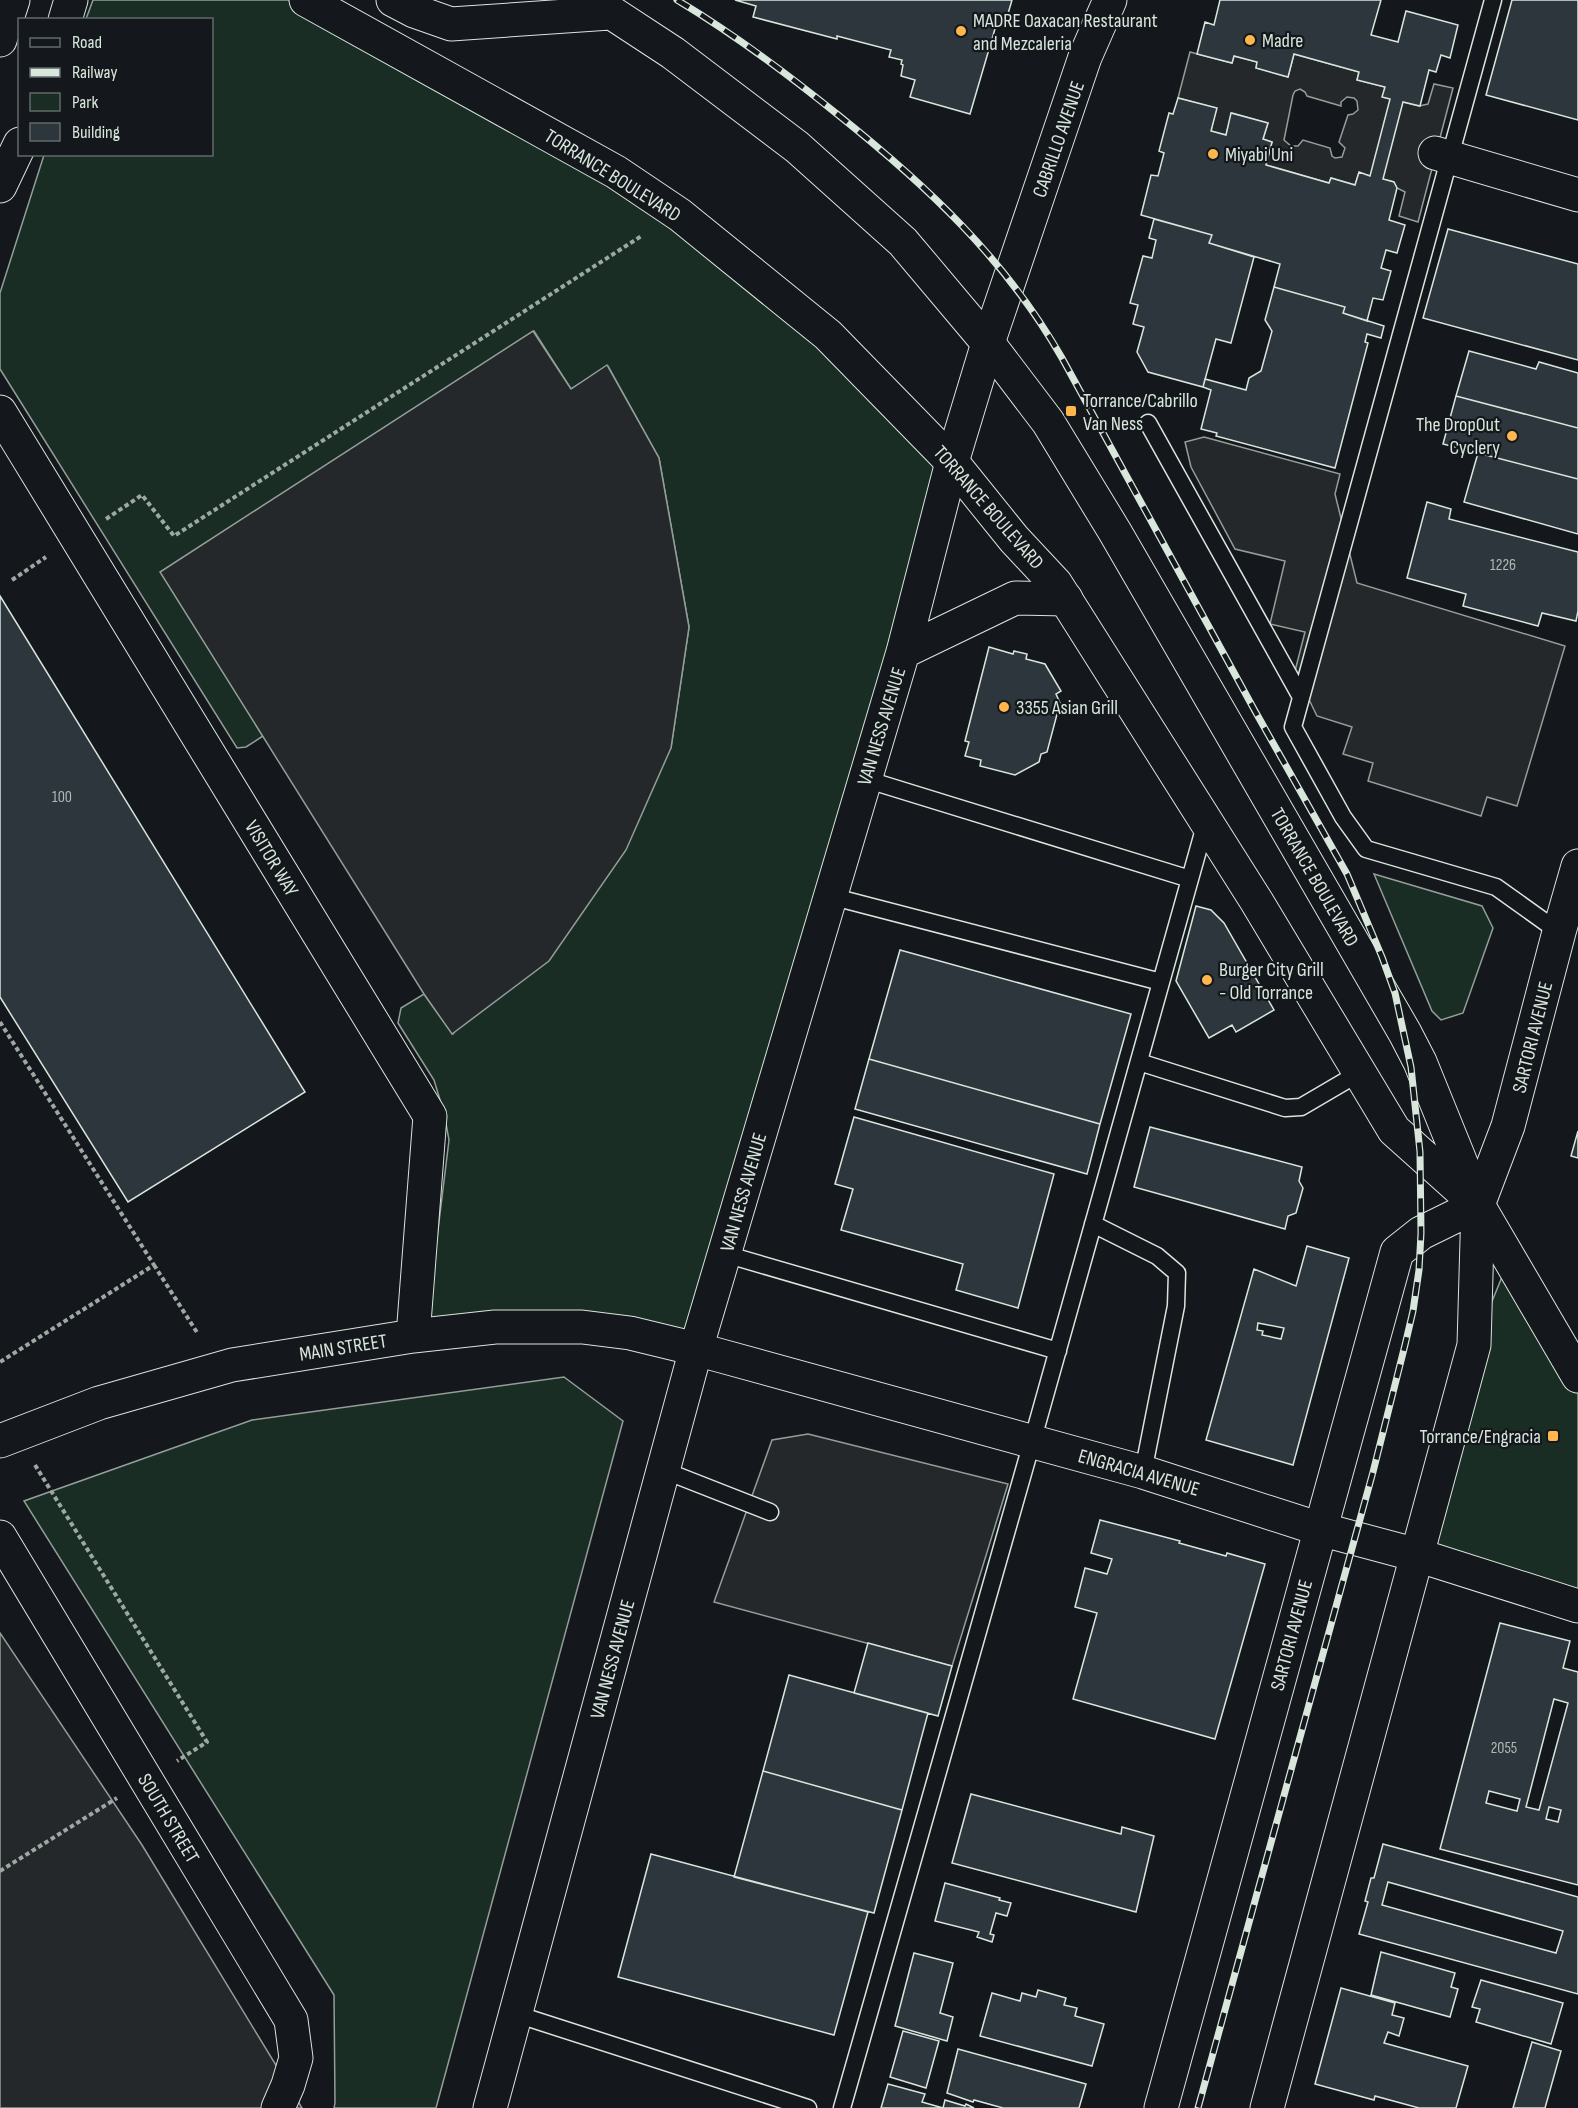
<svg xmlns="http://www.w3.org/2000/svg" width="1578" height="2108" font-family="'Sofia Sans Condensed',sans-serif">
  <style>
    .green { fill: #1a2d24; stroke: #939e99; stroke-width: 1.5 }
    .parking { fill: #24282b; stroke: #939e99; stroke-width: 1.5; fill-rule: evenodd }
    .building { fill: #2c363c; stroke: #d8e6dc; stroke-width: 1.5; fill-rule: evenodd }
    .lines { fill: none; stroke-linecap: round; stroke-linejoin: round }
    .lane-casing { stroke: #d8e6dc; stroke-width: 19 }
    .street-casing { stroke: #d8e6dc; stroke-width: 35 }
    .secondary-casing { stroke: #d8e6dc; stroke-width: 35 }
    .primary-casing { stroke: #d8e6dc; stroke-width: 35 }
    .path { stroke: #9da8a2; stroke-width: 4; stroke-dasharray: 4.5 3; stroke-linecap: butt }
    .lane { stroke: #14181c; stroke-width: 16 }
    .street { stroke: #14181c; stroke-width: 33 }
    .secondary { stroke: #14181c; stroke-width: 33 }
    .primary { stroke: #14181c; stroke-width: 33 }
    .rail-casing { stroke: #d8e6dc; stroke-width: 7 }
    .rail { stroke: #14181c; stroke-width: 4.5; stroke-dasharray: 14; stroke-linecap: butt }
    .poi-dot { fill: #ffb74d; stroke: #14181c; stroke-width: 2 }
    .labels { text-anchor: middle; stroke-width: 4.5; stroke-linejoin: round; paint-order: stroke }
    .number-label { font-size: 16px; fill: #adbab4 }
    .poi-label { font-size: 20px; fill: #d8e6dc; stroke: #14181c; text-anchor: start }
    .street-label { font-size: 20px; fill: #d8e6dc; stroke: #14181c }
  </style>
  <rect width="100%" height="100%" fill="#14181c"/>
  <path class="green" d="M93,0H306L616,172L952,462L696,1349L630,1333L413,1336L437,1238L449,1140L444,1113L434,1080L398,1023L401,1008L424,994L453,1034L671,748L689,627L659,458L608,366L571,389L534,331L161,572L263,736L246,747L237,748L0,369V293L44,155L212,154V20L86,19Z
    M1374,874L1482,906L1493,928L1463,1013L1441,1020L1432,1011Z
    M1509,1260L1578,1376V1606L1417,1555L1474,1345Z
    M564,1377L623,1421L436,2108H334L335,2103L334,1995L24,1501L252,1420Z"/>
  <path class="parking" d="M1190,52L1232,63L1234,56L1257,62L1256,68L1288,77L1294,54L1359,72L1357,80L1385,87L1383,97L1419,106L1428,104L1434,84L1453,88L1418,222L1399,216L1405,192L1397,188L1393,182L1359,173L1355,185L1331,178L1329,183L1266,165L1272,142L1263,139L1268,123L1232,113L1226,135L1211,131L1216,108L1178,98ZM1300,89L1305,92L1307,96L1341,106V102L1347,97L1354,98L1357,101L1358,110L1353,114L1348,115L1339,142L1345,148L1342,157L1335,158L1332,156L1330,148L1303,140L1298,146H1291L1284,140L1293,95L1295,91Z
    M533,331L571,389L607,365L659,458L689,627L671,748L626,850L549,961L452,1034L424,994L160,572Z
    M1204,437L1340,474L1335,494L1357,583L1565,646L1517,806L1487,797L1481,816L1368,781L1373,763L1343,754L1352,727L1317,716L1295,671L1305,632L1270,624L1285,561L1235,549L1191,467L1185,442Z
    M808,1434L1008,1484L952,1666L714,1602L772,1440Z
    M0,1633L142,1845L302,2108H0Z"/>
  <path class="building" d="M735,0H1012L1005,24L997,22L970,114L910,97L915,80L901,76L903,65L901,64L902,60L889,57L891,50L837,36V39L753,17L756,6Z
    M1220,0H1381L1371,35L1398,42L1406,11L1458,25L1450,58L1441,55L1436,72L1429,70L1420,106L1403,102L1383,179L1394,182L1397,188L1389,220L1405,225L1397,253L1386,250L1381,268L1391,271L1383,300L1373,298L1367,321L1343,313L1345,307L1274,287L1280,264L1209,243L1212,235L1141,215L1151,175L1158,176L1164,153L1159,151L1169,113L1173,114L1178,98L1217,108L1211,131L1226,135L1231,113L1268,123L1263,139L1272,142L1266,165L1329,183L1331,178L1355,185L1359,172L1370,176L1390,99L1382,97L1385,87L1357,80L1359,72L1294,54L1288,77L1256,68L1257,62L1234,56L1232,63L1197,54L1205,22L1214,25Z
    M1512,0H1578V120L1486,95Z
    M1154,219L1212,235L1209,243L1254,257L1231,343L1216,339L1203,387L1148,372L1137,352L1144,327L1133,324L1138,305L1130,303L1143,256L1152,258L1156,240L1149,238Z
    M1448,229L1578,264V360L1423,318Z
    M1274,287L1345,307L1343,313L1384,326L1381,338L1367,334L1365,342L1368,343L1335,468L1216,436L1217,433L1201,429L1211,390L1203,387L1205,379L1246,390L1249,378L1261,371L1272,331L1265,320Z
    M1469,351L1536,369L1539,362L1578,373V428L1456,396Z
    M1456,396L1578,428V479L1443,444Z
    M1478,453L1578,479V534L1464,502Z
    M1427,502L1451,509L1449,519L1578,552V611L1576,621L1542,613L1538,626L1463,606L1466,594L1407,578Z
    M0,596L305,1092L128,1202L0,997Z
    M989,647L1013,654L1014,651L1027,654L1026,659L1045,664L1061,691L1056,694L1060,703L1047,752L1041,754L1039,762L1015,775L980,766L981,760L965,756L969,742L965,741Z
    M1196,906L1211,910L1224,923L1274,1010L1236,1032L1232,1025L1209,1038L1176,981Z
    M900,950L1131,1014L1100,1124L869,1059Z
    M869,1059L1100,1124L1087,1174L855,1109Z
    M854,1117L1054,1174L1018,1308L956,1290L963,1264L841,1230L853,1189L835,1184Z
    M1150,1127L1302,1167L1299,1181L1303,1188L1296,1213L1288,1216L1285,1229L1134,1187Z
    M1578,1131V1158L1571,1156Z
    M1307,1246L1349,1258L1293,1465L1206,1440L1254,1269L1296,1286ZM1258,1323L1284,1328L1281,1339L1262,1335L1263,1331L1257,1330Z
    M1100,1520L1180,1541L1179,1543L1226,1556L1227,1553L1265,1564L1215,1739L1073,1699L1097,1613L1075,1607L1085,1568L1107,1574L1112,1559L1091,1553Z
    M1500,1623L1570,1641L1563,1668L1578,1672V1885L1440,1849ZM1554,1699L1568,1703L1539,1810L1526,1807ZM1489,1791L1520,1799L1517,1811L1486,1803ZM1549,1807L1561,1810L1558,1822L1546,1819Z
    M868,1643L952,1666L938,1716L854,1693Z
    M789,1675L928,1713L902,1810L763,1771Z
    M763,1771L902,1810L874,1913L734,1877Z
    M971,1794L1121,1834L1122,1827L1154,1836L1136,1912L952,1863Z
    M1383,1844L1578,1897V1994L1359,1934L1368,1902L1365,1901L1371,1878H1374ZM1388,1882L1563,1931L1556,1953L1382,1905Z
    M651,1854L868,1912L834,2035L618,1977Z
    M945,1883L1000,1898L999,1900L1011,1903L1007,1916L996,1913L990,1934L994,1935L992,1942L977,1937L979,1932L935,1921Z
    M1381,1952L1455,1973L1451,1987L1458,1989L1450,2017L1371,1995Z
    M914,1953L953,1963L940,2013L953,2017L947,2041L895,2026Z
    M1481,1980L1563,2003L1551,2044L1476,2022L1480,2009L1472,2007Z
    M1341,1988L1395,2003L1392,2015L1404,2018L1399,2036L1388,2032L1384,2043L1468,2066L1456,2108H1419L1375,2096L1374,2100L1315,2084Z
    M1038,1990L1066,1998L1064,2005L1077,2008L1075,2016L1104,2024L1092,2066L980,2036L992,1993L1020,2001L1022,1993L1036,1997Z
    M903,2031L939,2041L926,2088L890,2077Z
    M1532,2042L1561,2051L1545,2108H1513Z
    M958,2049L1086,2084L1079,2108H1003L974,2100L973,2102L947,2093Z
    M888,2084L925,2094L922,2102L943,2108L945,2100L965,2106L966,2104L974,2108H881Z"/>
  <g class="lines">
    <defs>
      <path id="lane" d="M1493,0L1293,727L1343,817L1366,849L1496,887L1559,932
        M1148,423L1301,697
        M865,779L1190,879
        M830,896L1161,982
        M1139,1062L1285,1108L1301,1107L1359,1073
        M1093,1224L1157,1256L1177,1273L1176,1306L1143,1472
        M725,1254L1058,1351
        M663,1470L770,1512
        M516,2014L808,2108
        M842,2108L1032,1442L1206,822"/>
      <path id="street" d="M65,20L71,0
        M0,40L13,0
        M1435,153L1578,195
        M0,186L20,144
        M0,412L430,1116L413,1336
        M0,1441L99,1403L232,1365L413,1336L495,1327H582L630,1333L696,1349L1143,1472L1320,1529L1417,1555L1578,1606
        M0,1537L291,2020L296,2058L288,2085L278,2108"/>
      <path id="secondary" d="M903,652L1015,598L1066,599
        M490,2108L696,1349L903,652L952,462L988,343L1047,169L1085,57L1110,0
        M1161,2108L1397,1252L1421,1233L1478,1205
        M1267,2108L1474,1345L1478,1205L1508,1126L1559,932L1578,866"/>
      <path id="primary" d="M306,0L616,172L680,215L828,335L952,462L1014,539L1056,584L1257,902L1394,1130L1471,1199
        M393,0L414,11L451,24L610,13
        M584,0L612,13L673,53L797,147L903,242L988,343L1048,422L1115,532L1405,1033L1420,1062L1478,1205L1578,1376"/>
    </defs>
    <use href="#lane" class="lane-casing"/>
    <use href="#street" class="street-casing"/>
    <use href="#secondary" class="secondary-casing"/>
    <use href="#primary" class="primary-casing"/>
    <path class="path" d="M106,519L142,495L174,536L643,235
      M12,580L46,557
      M0,1022L154,1265L0,1362
      M154,1265L198,1334
      M35,1465L207,1742L177,1761
      M0,1871L117,1798"/>
    <use href="#lane" class="lane"/>
    <use href="#street" class="street"/>
    <use href="#secondary" class="secondary"/>
    <use href="#primary" class="primary"/>
    <defs>
      <path id="rail" d="M677,0C734,34 786,73 837,114C926,185 1005,258 1062,358L1255,711L1347,874L1382,957L1395,993L1411,1067L1420,1152L1421,1233L1419,1270L1413,1311L1405,1345L1373,1472L1198,2108"/>
    </defs>
    <use href="#rail" class="rail-casing"/>
    <use href="#rail" class="rail"/>
  </g>
  <g class="poi-dot">
    <circle cx="961" cy="31" r="6"/>
    <circle cx="1250" cy="40" r="6"/>
    <circle cx="1213" cy="154" r="6"/>
    <rect x="1065" y="405" width="12" height="12" rx="3"/>
    <circle cx="1512" cy="436" r="6"/>
    <circle cx="1004" cy="707" r="6"/>
    <circle cx="1207" cy="980" r="6"/>
    <rect x="1547" y="1430" width="12" height="12" rx="3"/>
  </g>
  <g class="labels">
    <g class="number-label">
      <text x="1503" y="570">1226</text>
      <text x="62" y="802">100</text>
      <text x="1504" y="1753">2055</text>
    </g>
    <g class="poi-label">
      <text x="973" y="27">MADRE Oaxacan Restaurant<tspan x="973" dy="23">and Mezcaleria</tspan></text>
      <text x="1262" y="47">Madre</text>
      <text x="1225" y="161">Miyabi Uni</text>
      <text x="1083" y="407">Torrance/Cabrillo<tspan x="1083" dy="23">Van Ness</tspan></text>
      <text x="1500" y="431" text-anchor="end">The DropOut<tspan x="1500" dy="23">Cyclery</tspan></text>
      <text x="1016" y="714">3355 Asian Grill</text>
      <text x="1219" y="976">Burger City Grill<tspan x="1219" dy="23">- Old Torrance</tspan></text>
      <text x="1541" y="1443" text-anchor="end">Torrance/Engracia</text>
    </g>
    <g class="street-label">
      <text transform="translate(1058 139) rotate(-71)" y="7">CABRILLO AVENUE</text>
      <text transform="translate(613 175) rotate(32)" y="7">TORRANCE BOULEVARD</text>
      <text transform="translate(989 507) rotate(49)" y="7">TORRANCE BOULEVARD</text>
      <text transform="translate(881 726) rotate(-73)" y="7">VAN NESS AVENUE</text>
      <text transform="translate(272 858) rotate(59)" y="7">VISITOR WAY</text>
      <text transform="translate(1315 877) rotate(60)" y="7">TORRANCE BOULEVARD</text>
      <text transform="translate(1532 1037) rotate(-76)" y="7">SARTORI AVENUE</text>
      <text transform="translate(743 1192) rotate(-74)" y="7">VAN NESS AVENUE</text>
      <text transform="translate(343 1347) rotate(-9)" y="7">MAIN STREET</text>
      <text transform="translate(1139 1472) rotate(16)" y="7">ENGRACIA AVENUE</text>
      <text transform="translate(1291 1635) rotate(-75)" y="7">SARTORI AVENUE</text>
      <text transform="translate(612 1659) rotate(-75)" y="7">VAN NESS AVENUE</text>
      <text transform="translate(169 1818) rotate(59)" y="7">SOUTH STREET</text>
    </g>
  </g>
  <rect x="18" y="18" width="195" height="138" fill="#14181c" stroke="#626a69" stroke-width="1.5"/>
  <rect x="30" y="38" width="30" height="9" fill="#14181c" stroke="#626a69" stroke-width="1.5"/>
  <text x="72" y="48" font-size="18" fill="#d8e6dc">Road</text>
  <rect x="30" y="68" width="30" height="9" fill="#d8e6dc" stroke="#626a69" stroke-width="1.5"/>
  <text x="72" y="78" font-size="18" fill="#d8e6dc">Railway</text>
  <rect x="30" y="93" width="30" height="18" fill="#1a2d24" stroke="#626a69" stroke-width="1.5"/>
  <text x="72" y="108" font-size="18" fill="#d8e6dc">Park</text>
  <rect x="30" y="123" width="30" height="18" fill="#2c363c" stroke="#626a69" stroke-width="1.5"/>
  <text x="72" y="138" font-size="18" fill="#d8e6dc">Building</text>
</svg>
